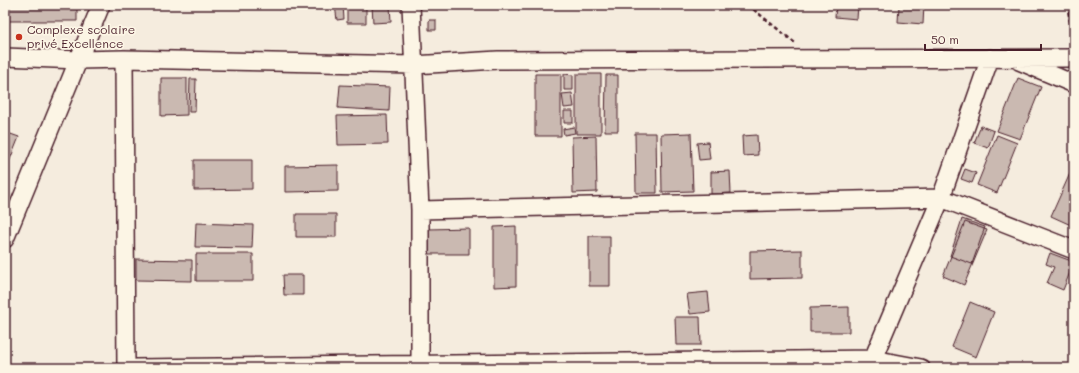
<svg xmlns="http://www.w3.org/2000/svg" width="1079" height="373" font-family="Mali,sans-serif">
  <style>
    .building { fill: #cab9b1; stroke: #4a1f2b }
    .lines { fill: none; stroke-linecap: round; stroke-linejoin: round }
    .minor-casing { stroke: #4a1f2b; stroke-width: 20 }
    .path { stroke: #4a1f2b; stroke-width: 2.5; stroke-dasharray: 4 3; stroke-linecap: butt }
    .minor { stroke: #fcf5e5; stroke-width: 17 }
    .poi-dot { fill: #c8321e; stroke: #fcf5e5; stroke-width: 1.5 }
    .labels { text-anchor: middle; stroke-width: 3.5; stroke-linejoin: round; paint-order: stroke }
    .poi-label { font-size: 12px; fill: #4a1f2b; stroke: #fcf5e5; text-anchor: start }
  </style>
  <rect width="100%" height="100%" fill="#f5ecde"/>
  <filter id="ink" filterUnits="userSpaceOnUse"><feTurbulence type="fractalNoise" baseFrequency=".025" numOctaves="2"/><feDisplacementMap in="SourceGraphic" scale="8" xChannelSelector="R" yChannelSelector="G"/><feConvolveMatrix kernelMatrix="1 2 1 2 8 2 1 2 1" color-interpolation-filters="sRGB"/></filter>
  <g filter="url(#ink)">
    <path class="building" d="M5,5H77V21H5Z
      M335,5H343L344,19L337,20Z
      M347,5H366V23H347Z
      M372,5H390L391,22L373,23Z
      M836,5H858L857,19L835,17Z
      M899,5H924L923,24L898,22Z
      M429,20H436V30H429Z
      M535,74H561V136H535Z
      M564,74L573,75V90H564Z
      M576,74H601V134H576Z
      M606,75H618V131H605Z
      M161,78H187V115L161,116Z
      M1018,78L1041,87L1020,139L997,131Z
      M190,79H196L195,112H189Z
      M340,85L390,87L389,111L338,108Z
      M572,93L574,107L564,108L562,94Z
      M564,111H573V123H564Z
      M387,115L388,144L338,145L337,116Z
      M981,126L994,131L988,148L974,143Z
      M574,127L575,133L564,135L563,129Z
      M5,132L19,137L9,162L5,160Z
      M635,133H656L657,193H636Z
      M691,133L693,191L662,192L661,134Z
      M757,135L758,155L743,156L742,136Z
      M997,135L1017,143L997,193L977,185Z
      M596,136L597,192L573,193L572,137Z
      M708,142L710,159L699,160L697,143Z
      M194,160H252V189L194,190Z
      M338,165V191L285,192V166Z
      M965,169L976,173L972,183L961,179Z
      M1072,169L1074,170L1073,226L1051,216Z
      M730,171L731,193L711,194V172Z
      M5,178L10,180L5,192Z
      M296,214H336V237H296Z
      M962,219L985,227L972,264L950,256Z
      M965,222L987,230L964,285L943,276Z
      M196,223L253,225L252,248L195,247Z
      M516,226V286L494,287V227Z
      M469,228V254H429V229Z
      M589,236H610V286H589Z
      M802,250V278L750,279V251Z
      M1050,253L1074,262L1063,290L1047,283L1054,267L1046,264Z
      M196,254H253V281H196Z
      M136,259L192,260V281L136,280Z
      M283,275H303V295H284Z
      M708,292L710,312L690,314L687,294Z
      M970,302L994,312L976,357L952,347Z
      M849,307V332H810V308Z
      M675,317H700L701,345H676Z"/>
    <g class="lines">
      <defs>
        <path id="minor" d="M411,5L420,210V368
          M5,57L79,60L124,59L413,65L498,60L1074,58
          M124,59L126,368
          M1019,61L1074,84
          M420,210L941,198L1074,250
          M5,239L101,5
          M136,368L873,359L921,368
          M869,368L941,198L990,58"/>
      </defs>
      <use href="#minor" class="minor-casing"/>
      <path class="path" d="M748,5L795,43
        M1067,5L1074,42"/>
      <use href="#minor" class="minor"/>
    </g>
  </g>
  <circle class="poi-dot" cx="19" cy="37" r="4"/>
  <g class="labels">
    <g class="poi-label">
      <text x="27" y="34">Complexe scolaire<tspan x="27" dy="14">privé Excellence</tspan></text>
    </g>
  </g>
  <rect width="1079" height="373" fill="none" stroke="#fcf5e5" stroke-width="20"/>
  <rect x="10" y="10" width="1059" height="353" fill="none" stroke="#4a1f2b" stroke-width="1.5" filter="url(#ink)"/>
  <path d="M925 44v6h116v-6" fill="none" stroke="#4a1f2b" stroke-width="2"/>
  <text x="931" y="44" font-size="12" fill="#4a1f2b" stroke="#fcf5e5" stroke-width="3" paint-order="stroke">50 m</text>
</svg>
